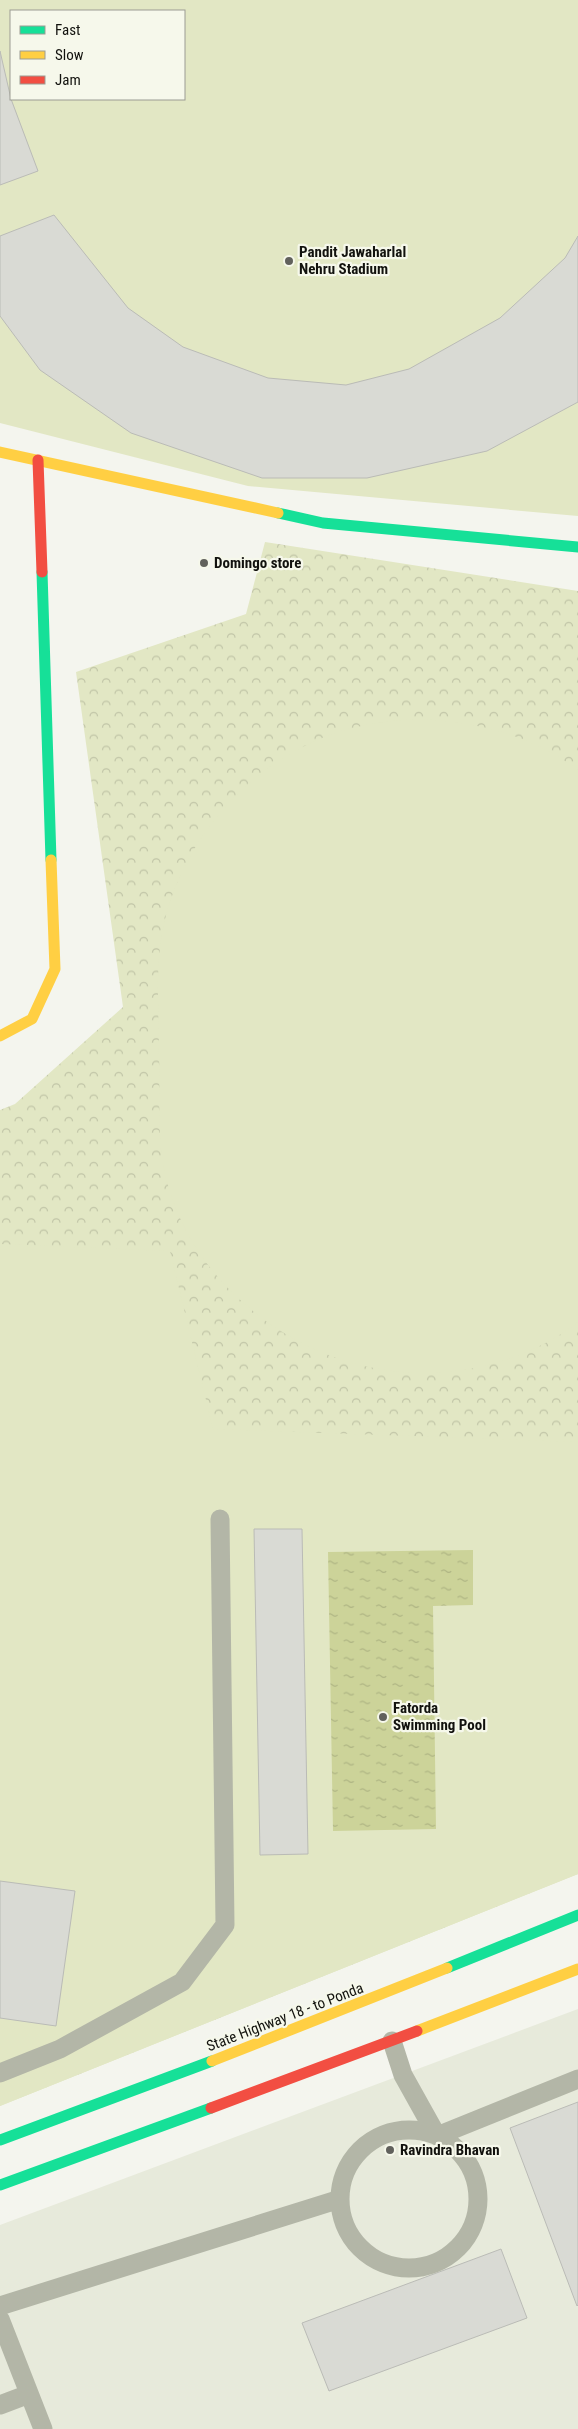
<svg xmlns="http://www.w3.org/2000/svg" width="578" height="2429" font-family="'Roboto Condensed',sans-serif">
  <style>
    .built { fill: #e7eadb }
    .park { fill: url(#park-crowns) }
    .pitch { fill: #e2e7c4; fill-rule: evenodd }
    .water { fill: url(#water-ripples) }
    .building { fill: #d9dad4; stroke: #babbb6 }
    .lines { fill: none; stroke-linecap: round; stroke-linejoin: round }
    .lane { stroke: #b3b6a7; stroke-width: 19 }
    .fast { stroke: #16e098; stroke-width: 11 }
    .slow { stroke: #ffcf43; stroke-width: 11 }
    .jam { stroke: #f24e42; stroke-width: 11 }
    .poi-dot { fill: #61615c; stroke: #f6f8eb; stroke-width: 2 }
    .labels { text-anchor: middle; stroke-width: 4.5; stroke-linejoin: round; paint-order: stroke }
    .poi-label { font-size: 15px; font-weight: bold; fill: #12120e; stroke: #f6f8eb; text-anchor: start }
    .street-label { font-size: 15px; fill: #12120e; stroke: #f6f8eb }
  </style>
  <defs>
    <pattern id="park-crowns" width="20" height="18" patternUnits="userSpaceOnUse" patternTransform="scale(1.25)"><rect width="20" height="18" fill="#e2e7c4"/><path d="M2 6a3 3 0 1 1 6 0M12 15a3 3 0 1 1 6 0" fill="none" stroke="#c1c5a7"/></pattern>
    <pattern id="water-ripples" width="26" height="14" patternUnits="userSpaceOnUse" patternTransform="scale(1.25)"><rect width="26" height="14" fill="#ccd399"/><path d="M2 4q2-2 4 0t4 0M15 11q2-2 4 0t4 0" fill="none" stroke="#aeb483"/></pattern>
  </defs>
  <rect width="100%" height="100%" fill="#f4f5ee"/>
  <path class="built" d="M578,2009V2429H0V2225Z"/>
  <path class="park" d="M265,542L578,591V1874L0,2106V1110L15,1104L123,1007L76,672L246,614Z"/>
  <path class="pitch" d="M0,0H578V516L248,486L0,423ZM11,11H184V99H11Z
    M420,719C478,722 531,735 578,770V1322C529,1360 464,1377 403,1372C286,1363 175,1271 161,1150C158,1119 160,1086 159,1054C159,1019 156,983 160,947C172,847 251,756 348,729C372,723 395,720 420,719Z
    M0,1244L170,1251L213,1429L578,1442V1874L0,2106Z"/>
  <path class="water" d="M473,1550V1605L433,1606L436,1829L333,1831L328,1552Z"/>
  <path class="building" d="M0,51L11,99L38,171L0,185Z
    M54,215L128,308L183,347L268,378L346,385L409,369L500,318L565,258L578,236V402L487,451L367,478H262L131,433L40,370L0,316V236Z
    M254,1529H302L308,1854L260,1855Z
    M0,1881L75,1891L56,2026L0,2018Z
    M578,2102V2305L577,2306L510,2128Z
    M501,2249L527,2318L329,2391L302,2323Z"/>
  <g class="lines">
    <path class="lane" d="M392,2041L403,2075L437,2136L578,2079
      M0,2073L60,2049L182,1982L225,1925L220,1519
      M340 2199a69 69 0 1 1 138 0a69 69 0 1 1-138 0Z
      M0,2306L340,2199
      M0,2319L43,2429
      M0,2405L29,2394"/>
    <path class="fast" d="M278,513L323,523L578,547
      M42,572L51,860
      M447,1968L578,1915
      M0,2140L212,2061
      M0,2185L211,2108"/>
    <path class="slow" d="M0,452L278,513
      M0,1036L32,1019L55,969L51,860
      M417,2031L578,1969
      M212,2061L447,1968"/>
    <path class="jam" d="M38,460L42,572
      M211,2108L417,2031"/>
  </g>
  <g class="poi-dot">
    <circle cx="289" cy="261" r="5"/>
    <circle cx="204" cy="563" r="5"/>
    <circle cx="383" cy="1717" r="5"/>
    <circle cx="390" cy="2150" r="5"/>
  </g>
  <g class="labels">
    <g class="poi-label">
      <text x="299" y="257">Pandit Jawaharlal<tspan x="299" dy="17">Nehru Stadium</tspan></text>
      <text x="214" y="568">Domingo store</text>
      <text x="393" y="1713">Fatorda<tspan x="393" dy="17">Swimming Pool</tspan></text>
      <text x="400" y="2155">Ravindra Bhavan</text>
    </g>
    <g class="street-label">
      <text transform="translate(285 2017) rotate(-21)" y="5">State Highway 18 - to Ponda</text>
    </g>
  </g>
  <rect x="10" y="10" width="175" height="90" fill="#f6f8eb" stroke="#9b9c93"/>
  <rect x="20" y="26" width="25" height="8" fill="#16e098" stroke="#9b9c93"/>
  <text x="55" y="35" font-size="15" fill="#12120e">Fast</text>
  <rect x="20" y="51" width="25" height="8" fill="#ffcf43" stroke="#9b9c93"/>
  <text x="55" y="60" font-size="15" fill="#12120e">Slow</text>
  <rect x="20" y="76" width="25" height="8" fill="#f24e42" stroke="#9b9c93"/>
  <text x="55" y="85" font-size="15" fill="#12120e">Jam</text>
</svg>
